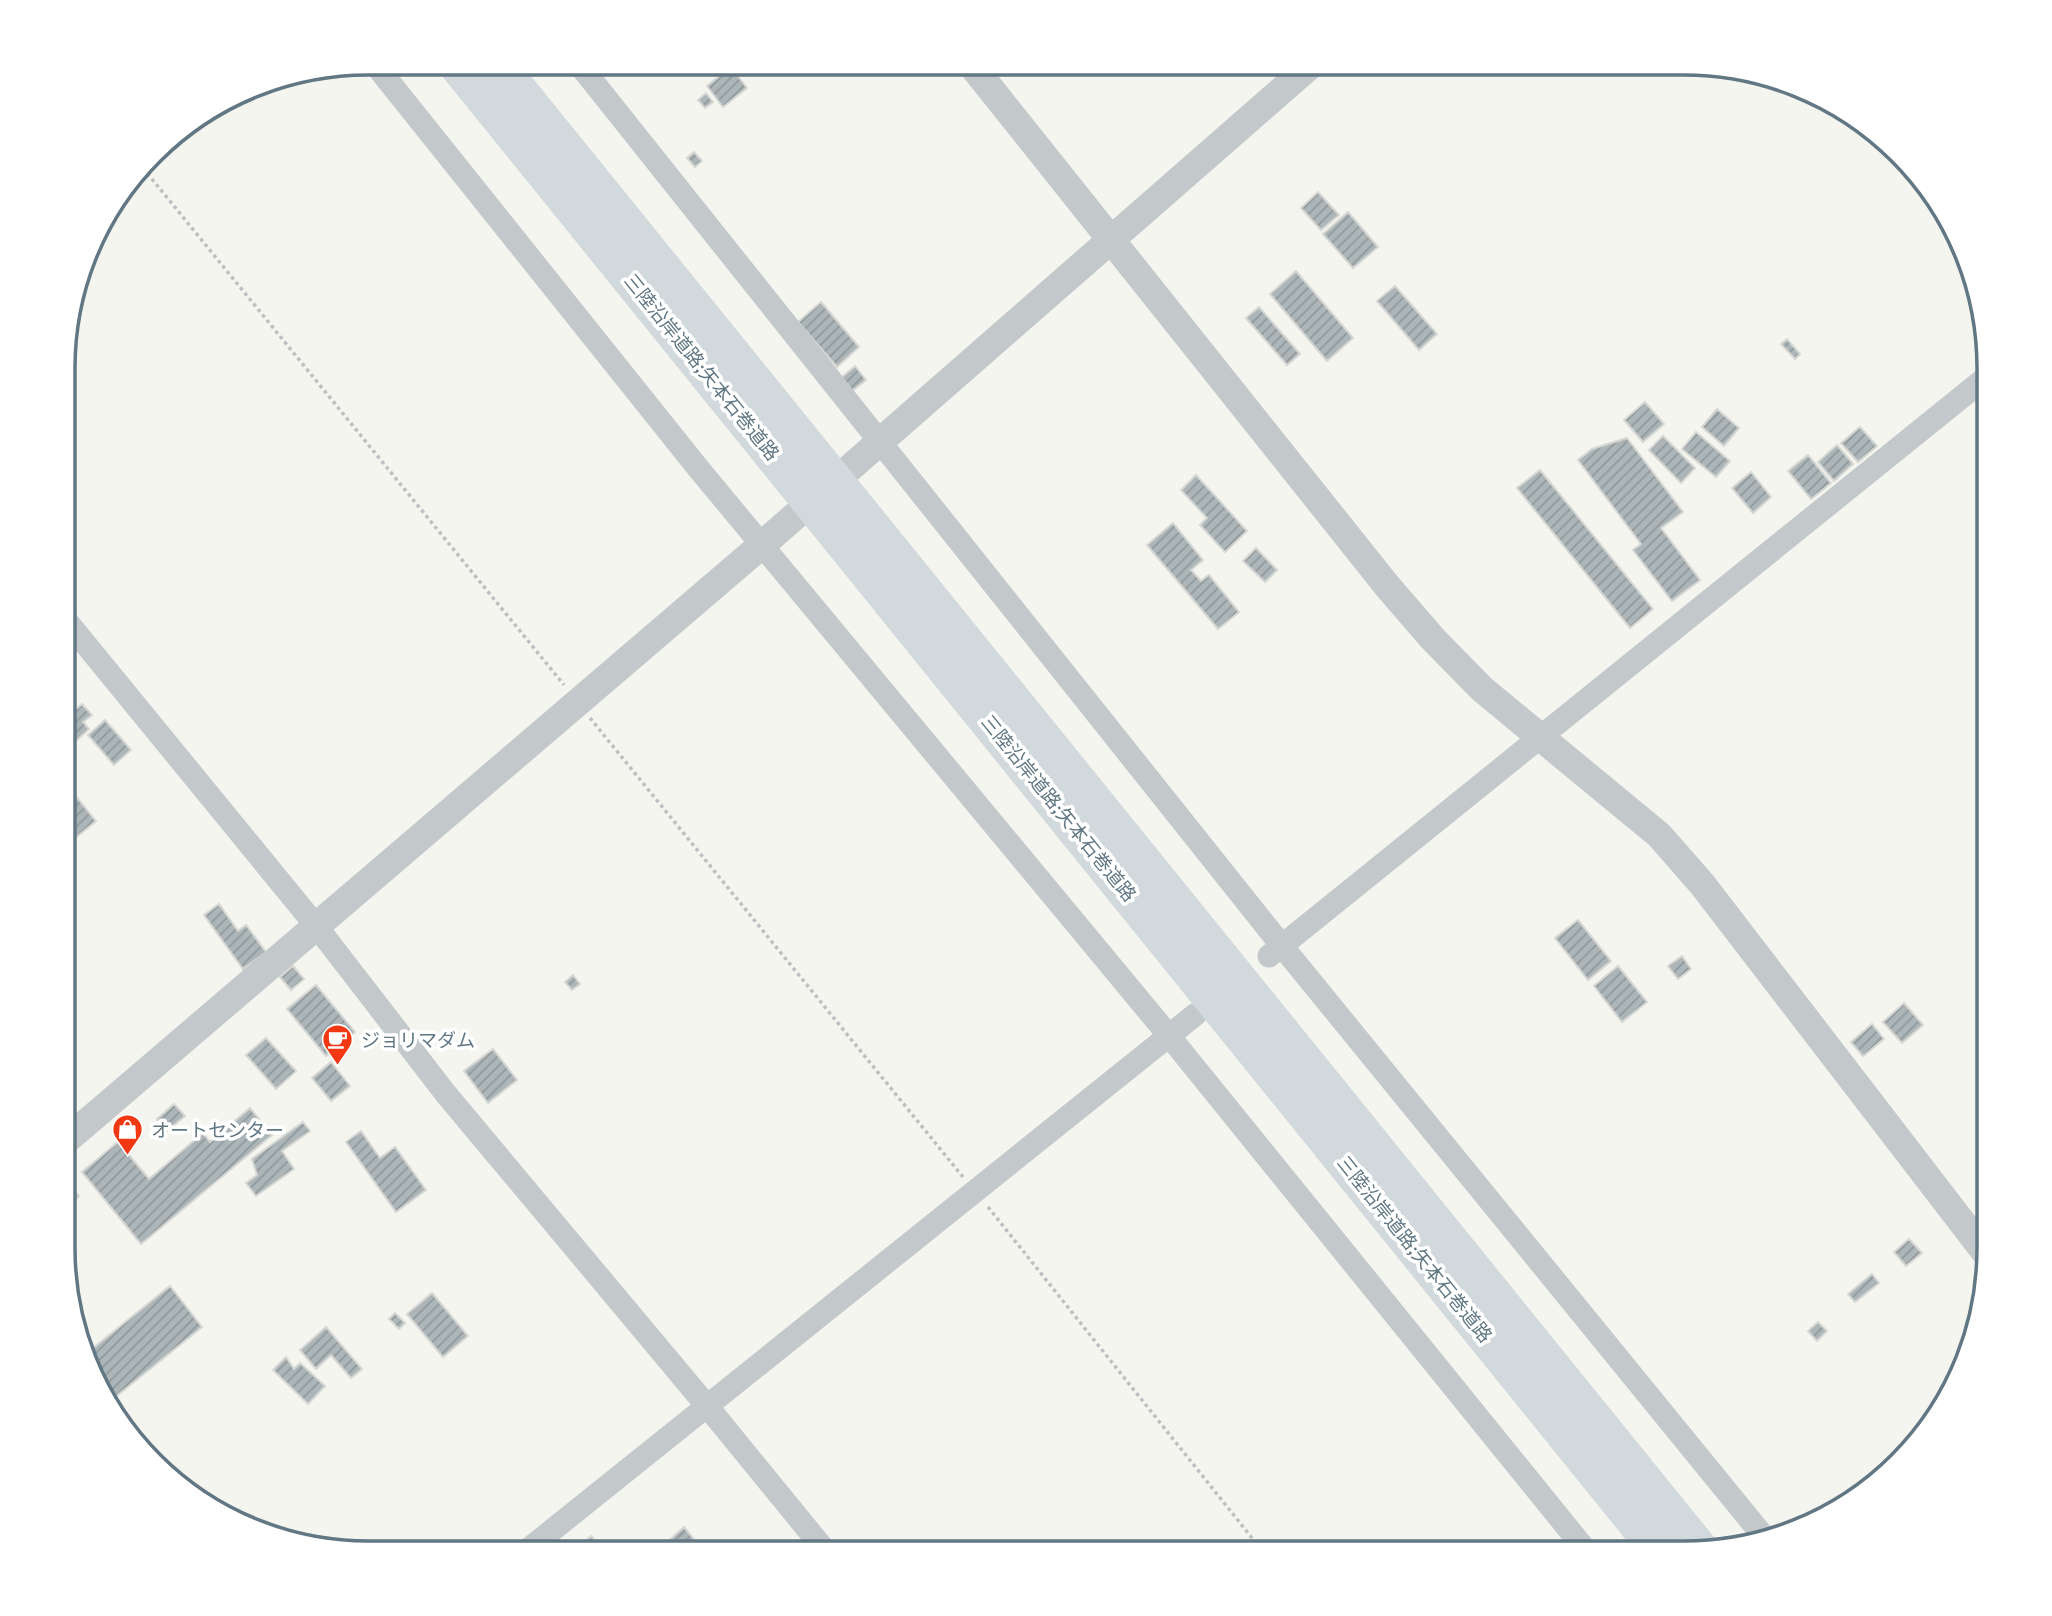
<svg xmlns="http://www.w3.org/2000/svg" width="2052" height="1616" font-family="Signika,'Noto Sans JP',sans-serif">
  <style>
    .building { fill: url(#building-hatch); stroke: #d6d6d3; stroke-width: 2 }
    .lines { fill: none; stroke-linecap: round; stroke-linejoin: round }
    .path { stroke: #bdbfc1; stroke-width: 3.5; stroke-dasharray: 3.5 3.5; stroke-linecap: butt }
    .minor { stroke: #c3c8ca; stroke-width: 23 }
    .tertiary { stroke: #c3c8ca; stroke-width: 28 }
    .motorway { stroke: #d2d9dc; stroke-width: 38 }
    .labels { text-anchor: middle; stroke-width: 7; stroke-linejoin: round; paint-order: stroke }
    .street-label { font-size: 19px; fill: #617784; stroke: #fff }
    .poi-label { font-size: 19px; fill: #617784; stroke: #fff; text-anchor: start }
    .rim { fill: none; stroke: #617784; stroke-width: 3.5 }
  </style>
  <defs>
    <pattern id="building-hatch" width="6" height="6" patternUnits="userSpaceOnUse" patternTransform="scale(1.75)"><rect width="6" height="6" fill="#acb6b9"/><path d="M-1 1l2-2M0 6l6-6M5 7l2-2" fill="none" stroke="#8f999c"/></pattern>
  </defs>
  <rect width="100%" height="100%" fill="#f5f5f0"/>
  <path class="building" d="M731,67L747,88L723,107L707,86Z
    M706,93L713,102L705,108L698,100Z
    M694,152L702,161L695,167L687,158Z
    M1318,192L1339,215L1321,230L1301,208Z
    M1348,212L1378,247L1353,268L1323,234Z
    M1296,271L1353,338L1327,361L1270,294Z
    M1395,286L1437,334L1419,350L1377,301Z
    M821,302L859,347L837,367L798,322Z
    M1259,307L1300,354L1287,365L1246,318Z
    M1787,339L1800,354L1795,359L1781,344Z
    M855,366L866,380L852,391L841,378Z
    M1645,402L1664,424L1643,442L1624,420Z
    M1717,409L1739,428L1724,446L1702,427Z
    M1860,427L1877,446L1858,462L1841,443Z
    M1696,432L1730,461L1716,477L1682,449Z
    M1663,436L1695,468L1681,483L1649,450Z
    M1627,438L1683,512L1661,528L1700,580L1672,601L1633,550L1641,544L1578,460L1592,449Z
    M1837,445L1853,464L1834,481L1818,462Z
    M1808,455L1831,483L1811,499L1788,471Z
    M1540,470L1653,609L1630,628L1517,488Z
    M1751,472L1771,497L1753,513L1732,488Z
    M1196,475L1247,531L1225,552L1200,525L1207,518L1181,490Z
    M1173,523L1203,560L1191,570L1201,581L1209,575L1239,612L1218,629L1147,545Z
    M1256,548L1277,570L1265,582L1243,561Z
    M82,704L92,715L83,722L89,729L65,751V719Z
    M105,720L131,750L114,765L88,735Z
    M65,783L96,821L68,844L65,839Z
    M219,904L238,931L246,925L266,952L243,969L204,915Z
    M1578,920L1611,961L1588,980L1555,938Z
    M1682,956L1691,969L1678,979L1668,966Z
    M293,966L304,979L291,990L280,977Z
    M1618,966L1647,1002L1622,1022L1594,986Z
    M573,975L580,984L572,990L565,982Z
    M316,985L355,1032L326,1056L287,1009Z
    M1904,1003L1923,1025L1902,1043L1883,1022Z
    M1872,1024L1884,1039L1863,1056L1851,1042Z
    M266,1038L296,1071L276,1089L246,1055Z
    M493,1049L517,1080L488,1103L464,1071Z
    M331,1062L350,1086L331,1101L312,1078Z
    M174,1104L185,1116L167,1131L157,1119Z
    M250,1108L272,1135L141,1244L82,1172L118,1142L149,1179L203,1133L210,1142Z
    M303,1122L310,1131L282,1151L294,1169L256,1196L246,1183L257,1175L252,1159Z
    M361,1131L380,1158L395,1147L426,1190L396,1212L346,1142Z
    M68,1184L79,1196L64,1210V1188Z
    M1909,1239L1922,1253L1906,1266L1894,1252Z
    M1872,1274L1879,1283L1855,1302L1848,1294Z
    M170,1286L202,1327L114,1398L90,1368L87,1353Z
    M432,1293L468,1336L443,1357L407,1314Z
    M395,1313L405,1323L399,1329L389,1319Z
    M1818,1322L1827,1331L1817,1341L1808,1331Z
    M326,1327L362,1369L351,1378L331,1355L316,1369L300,1350Z
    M286,1357L294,1369L300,1363L325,1386L308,1404L273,1370Z
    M684,1527L705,1553H673L665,1544Z
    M591,1536L603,1550L599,1552H573Z"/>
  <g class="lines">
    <path class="path" d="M143,168L564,685
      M590,718L963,1177
      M988,1207L1264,1553"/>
    <path class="minor" d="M374,63L698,468L1170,1037L1588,1553
      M578,63L1282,946L1764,1537
      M65,619L317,927L446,1094L707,1406L827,1553
      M1269,956L1989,375
      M525,1552L1196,1014"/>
    <path class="tertiary" d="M970,63L1388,587L1433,639L1482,689L1659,835L1702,884L1988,1256
      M64,1142L763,544L1313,63"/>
    <path class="motorway" d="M456,63L1661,1553
      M496,63L1700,1550"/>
  </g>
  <defs>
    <symbol id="cafe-pin" viewBox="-11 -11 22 30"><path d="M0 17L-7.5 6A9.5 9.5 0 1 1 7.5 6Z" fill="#f23713" stroke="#fff"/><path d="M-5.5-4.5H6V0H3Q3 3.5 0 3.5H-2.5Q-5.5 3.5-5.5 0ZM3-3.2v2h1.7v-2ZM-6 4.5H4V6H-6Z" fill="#fff"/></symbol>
    <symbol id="shop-pin" viewBox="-11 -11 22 30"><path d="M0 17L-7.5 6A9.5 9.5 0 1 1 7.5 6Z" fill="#f23713" stroke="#fff"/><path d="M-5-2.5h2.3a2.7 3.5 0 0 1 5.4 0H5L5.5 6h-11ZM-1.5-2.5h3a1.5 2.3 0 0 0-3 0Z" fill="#fff"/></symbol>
  </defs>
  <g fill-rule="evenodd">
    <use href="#cafe-pin" x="320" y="1022" width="35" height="47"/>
    <use href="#shop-pin" x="110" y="1112" width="35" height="47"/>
  </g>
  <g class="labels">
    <g class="street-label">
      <text transform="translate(702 367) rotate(51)" y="7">三陸沿岸道路;矢本石巻道路</text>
      <text transform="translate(1059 808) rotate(51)" y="7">三陸沿岸道路;矢本石巻道路</text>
      <text transform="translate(1415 1249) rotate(51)" y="7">三陸沿岸道路;矢本石巻道路</text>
    </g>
    <g class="poi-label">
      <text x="361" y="1047">ジョリマダム</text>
      <text x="151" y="1137">オートセンター</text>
    </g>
  </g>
  <path d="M0 0H2052V1616H0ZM368 75H1684A293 293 0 0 1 1977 368V1248A293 293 0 0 1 1684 1541H368A293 293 0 0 1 75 1248V368A293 293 0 0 1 368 75Z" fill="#fff" fill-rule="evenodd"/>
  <path class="rim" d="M368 75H1684A293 293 0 0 1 1977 368V1248A293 293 0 0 1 1684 1541H368A293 293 0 0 1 75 1248V368A293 293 0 0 1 368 75Z"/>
</svg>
